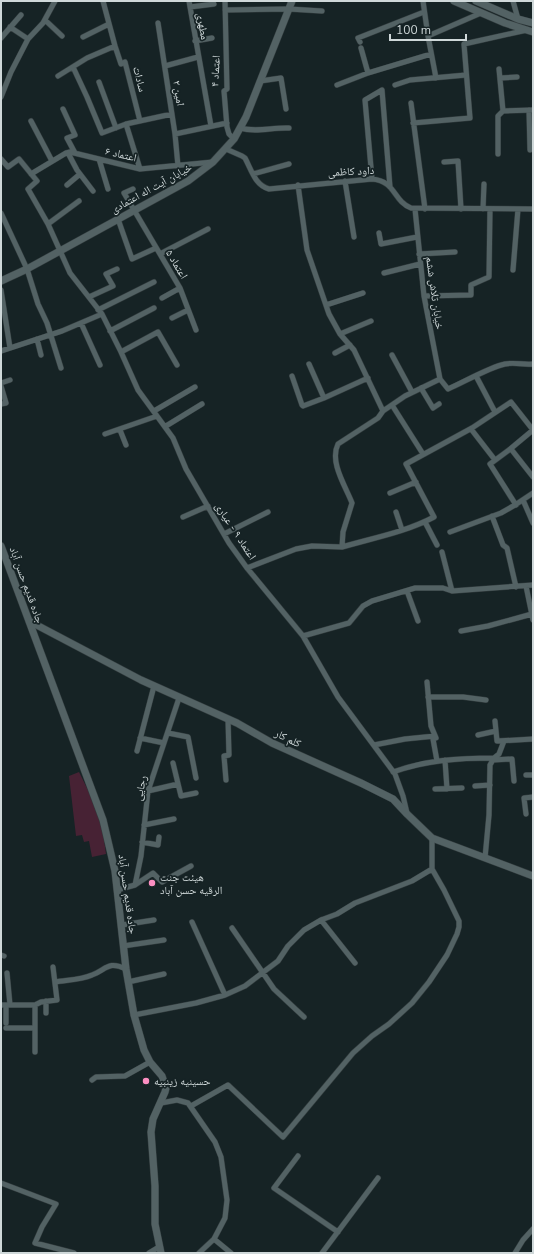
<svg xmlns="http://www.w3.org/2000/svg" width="534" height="1254" font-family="'Nunito Sans','Noto Naskh Arabic',sans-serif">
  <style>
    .green { fill: #472234 }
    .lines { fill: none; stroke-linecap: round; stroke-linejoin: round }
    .street-casing { stroke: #333d3f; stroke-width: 6 }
    .secondary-casing { stroke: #333d3f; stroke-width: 8 }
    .street { stroke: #536264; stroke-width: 5 }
    .secondary { stroke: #536264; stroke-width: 7 }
    .poi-dot { fill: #fc8fc2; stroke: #162325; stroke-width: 1.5 }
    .labels { text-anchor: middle; stroke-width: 3.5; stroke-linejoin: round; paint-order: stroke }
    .street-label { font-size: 11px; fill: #cfd8d9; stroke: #162325 }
    .poi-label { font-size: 11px; fill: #cfd8d9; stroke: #162325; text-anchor: start }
  </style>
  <rect width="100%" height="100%" fill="#162325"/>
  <path class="green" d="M79,772L94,802L103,832L106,854L92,857L89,841L84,842L82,835L76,836L69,776Z"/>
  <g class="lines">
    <defs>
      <path id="street" d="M103,1L115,46L121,64L125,62L140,121
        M189,1L211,126
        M225,1L227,89L224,91L227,127L229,134L234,139
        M423,1L428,36
        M513,1L518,19
        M190,7L214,4
        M225,10L289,9L322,11
        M45,20L62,36
        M158,23L175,134L178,166
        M10,27L28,39
        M83,37L109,24
        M1,38L21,15
        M195,41L212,38
        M360,42L358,38L424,12
        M361,48L368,73L431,54
        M165,66L198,57
        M73,67L87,97L102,133L126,124L172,114
        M58,76L87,58L115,46
        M436,78L428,36L481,13
        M500,78L517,77
        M260,81L281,78L286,109
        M99,82L116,128
        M337,85L368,73
        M395,85L410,80L466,75
        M1,97L11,72L28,39L43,23L55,1
        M411,103L425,209
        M63,109L75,135L67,138L75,153
        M529,110L530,150
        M503,111L533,110
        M31,121L52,161
        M413,123L470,118L464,44L527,30
        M126,124L140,169
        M240,128C257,133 272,127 289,128
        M175,134L227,123
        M226,149L242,156L245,158C252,171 255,185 269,189L372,179C396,181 393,201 411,208L533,209
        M68,153L77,170L93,191
        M498,154V116L503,111L499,69
        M1,159L8,167L19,159L37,181L28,189L48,224L70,273L102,314L121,352L138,390L173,438L186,469L229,543L247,568L303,636L338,697L395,774L403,796L407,813
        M99,159L108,189
        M444,162L458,161L461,209
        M31,174L66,153L70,152L140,169L213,162
        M253,174L289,164
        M372,179L365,100L382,90L390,187
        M345,181L354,237
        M67,185L80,174
        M298,185L307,250L329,314L340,334L354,350L383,411
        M133,189L124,193L180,288L196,330
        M415,209L424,296L440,379
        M483,209L484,184
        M1,213L27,269L38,304L47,323L61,368
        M118,219L132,259L156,248
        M48,224L79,201
        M379,233L381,244L417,237
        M160,254L208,229
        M419,254L455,252
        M513,270L518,209
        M384,273L420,264
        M1,290L10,348
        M424,296L471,295V285L489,277L490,209
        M89,297L113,286L106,274L117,269
        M162,298L180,288
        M326,305L363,293
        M98,310L154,282
        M172,318L188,310
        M81,323L100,365
        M110,331L154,308
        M340,334L371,321
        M37,339L41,355
        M1,351L62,331L102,314
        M121,352L158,332L177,365
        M335,353L350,345
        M392,355L412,392
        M309,364L324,398
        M292,376L302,405L303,406L324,398L368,378
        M476,376L495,412
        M1,383L10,380
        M1,386L6,403L1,404
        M421,388L433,408L439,404
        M392,405L423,454
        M154,411L195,387
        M166,426L202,404
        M471,429L495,460
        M120,430L126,445
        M105,434L157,416
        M511,449L533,477
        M390,493L416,482
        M523,500L533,523
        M516,505L490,464L509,450L533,430
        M396,512L402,530
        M492,516L503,545L507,548L516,587
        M183,517L208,506
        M425,522L437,545
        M450,532L501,513L515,505L533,493
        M224,534L268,512
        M342,547C373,538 406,532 434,517L406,464L472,428L511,402L533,430
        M442,552L452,591
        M247,568L296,549L312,546L342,547L343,532L352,503C346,487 329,462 338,444L378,418L383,411L405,396L440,379L448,389C464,382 490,367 505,364C515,362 523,365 533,364
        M526,586L533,620
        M407,591L418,621
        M461,631L488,626L532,614
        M303,636L349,623L363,606L372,601L415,588H443L452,591L533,585
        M427,682L431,726L436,738L433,739L437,761
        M428,697H463L486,700
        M495,721L497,741L533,739
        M168,733L188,737L196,778
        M478,735L496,731
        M140,738L164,743
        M374,745L405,739L435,736
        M137,751L154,686
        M445,760L447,789
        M493,760L512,759L514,781
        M173,763L181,796L196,793
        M393,772C426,760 459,758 494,758
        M526,775H533
        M226,780L224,756L229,755L228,719
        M475,786L490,785
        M435,789L462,788
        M148,791L178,784
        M526,814L524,798L533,797
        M144,825L174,819
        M142,842L158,845L159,837
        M485,858L489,815L490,765L494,758L499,754L504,741
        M135,885L141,856L148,791L179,698
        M117,890L135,885L153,873L162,882L191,866
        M321,920L355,963
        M192,922L225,995
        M122,925L154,920
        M232,928L274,989L304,1017
        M123,946L164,940
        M1,955L4,956
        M7,973L10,1005
        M55,982C66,980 81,980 92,975C106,970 108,960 126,969
        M128,982L164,974
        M46,1001V1013
        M1,1005H35L41,1002L57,1000L53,967
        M6,1005V1023
        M134,1015L196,1003L225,995L245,986L278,961L288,946L304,930L321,920L337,914L355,903L412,881L432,869
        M6,1028H35
        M35,1052V1005
        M92,1080L96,1077L125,1076L150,1062
        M161,1103L177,1100L188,1103L215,1142L221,1157L227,1200L225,1218L214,1239L199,1253
        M191,1106L228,1085L283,1137L353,1053L372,1036L389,1024L412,1003L429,982L447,955L457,934L459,927V921L444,890L432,869V838
        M298,1156L274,1188L338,1232
        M1,1183L56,1204L42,1227L35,1243L74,1253
        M214,1239L231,1253
        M149,1253L159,1247
        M322,1253L378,1178
        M515,1253L523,1240L533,1229"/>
      <path id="secondary" d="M454,1L505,23L533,32
        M476,1L518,19L533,23
        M1,281L27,269L188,181L213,162L234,139L246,117L292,1
        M1,546L103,820L115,871L126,969L134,1015L144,1050L150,1062L162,1076L166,1088L165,1092L153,1119L151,1132L155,1186V1224L161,1253
        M29,621L141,680L237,723L272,743L361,783L393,799L407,814L432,838L533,876"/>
    </defs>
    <use href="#street" class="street-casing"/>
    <use href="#secondary" class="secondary-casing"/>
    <use href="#street" class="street"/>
    <use href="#secondary" class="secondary"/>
  </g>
  <g class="poi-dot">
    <circle cx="152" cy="883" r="4"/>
    <circle cx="146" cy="1081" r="4"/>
  </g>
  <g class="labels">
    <g class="street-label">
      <text transform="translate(203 26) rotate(80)" y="4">مطهری</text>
      <text transform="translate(215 71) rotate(-87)" y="4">اعتماد ۴</text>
      <text transform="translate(140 79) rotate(76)" y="4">سادات</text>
      <text transform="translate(179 93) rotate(81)" y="4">امین ۲</text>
      <text transform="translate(121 154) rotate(13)" y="4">اعتماد ۶</text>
      <text transform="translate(351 171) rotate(-3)" y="4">داود کاظمی</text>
      <text transform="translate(151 188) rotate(-29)" y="4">خیابان آیت اله اعتمادی</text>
      <text transform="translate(177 264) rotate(59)" y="4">اعتماد ۵</text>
      <text transform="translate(435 293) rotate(82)" y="4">خیابان تلاش ششم</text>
      <text transform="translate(236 531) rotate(57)" y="4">اعتماد ۹ - عیاری</text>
      <text transform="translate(27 585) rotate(70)" y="4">جاده قدیم حسن آباد</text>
      <text transform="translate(288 738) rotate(26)" y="4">کلم کار</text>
      <text transform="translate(140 788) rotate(-78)" y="4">رجایی</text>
      <text transform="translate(128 894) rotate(82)" y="4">جاده قدیم حسن آباد</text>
    </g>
    <g class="poi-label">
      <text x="160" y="881">هیئت جنت<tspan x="160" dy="13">الرقیه حسن آباد</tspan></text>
      <text x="154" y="1085">حسینیه زینبیه</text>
    </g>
  </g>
  <rect width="534" height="1254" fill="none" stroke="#cfd8d9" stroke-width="4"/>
  <path d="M390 34v6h76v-6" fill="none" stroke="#cfd8d9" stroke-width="2"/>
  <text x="396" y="34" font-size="12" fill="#cfd8d9" stroke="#162325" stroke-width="3" paint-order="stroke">100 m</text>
</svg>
